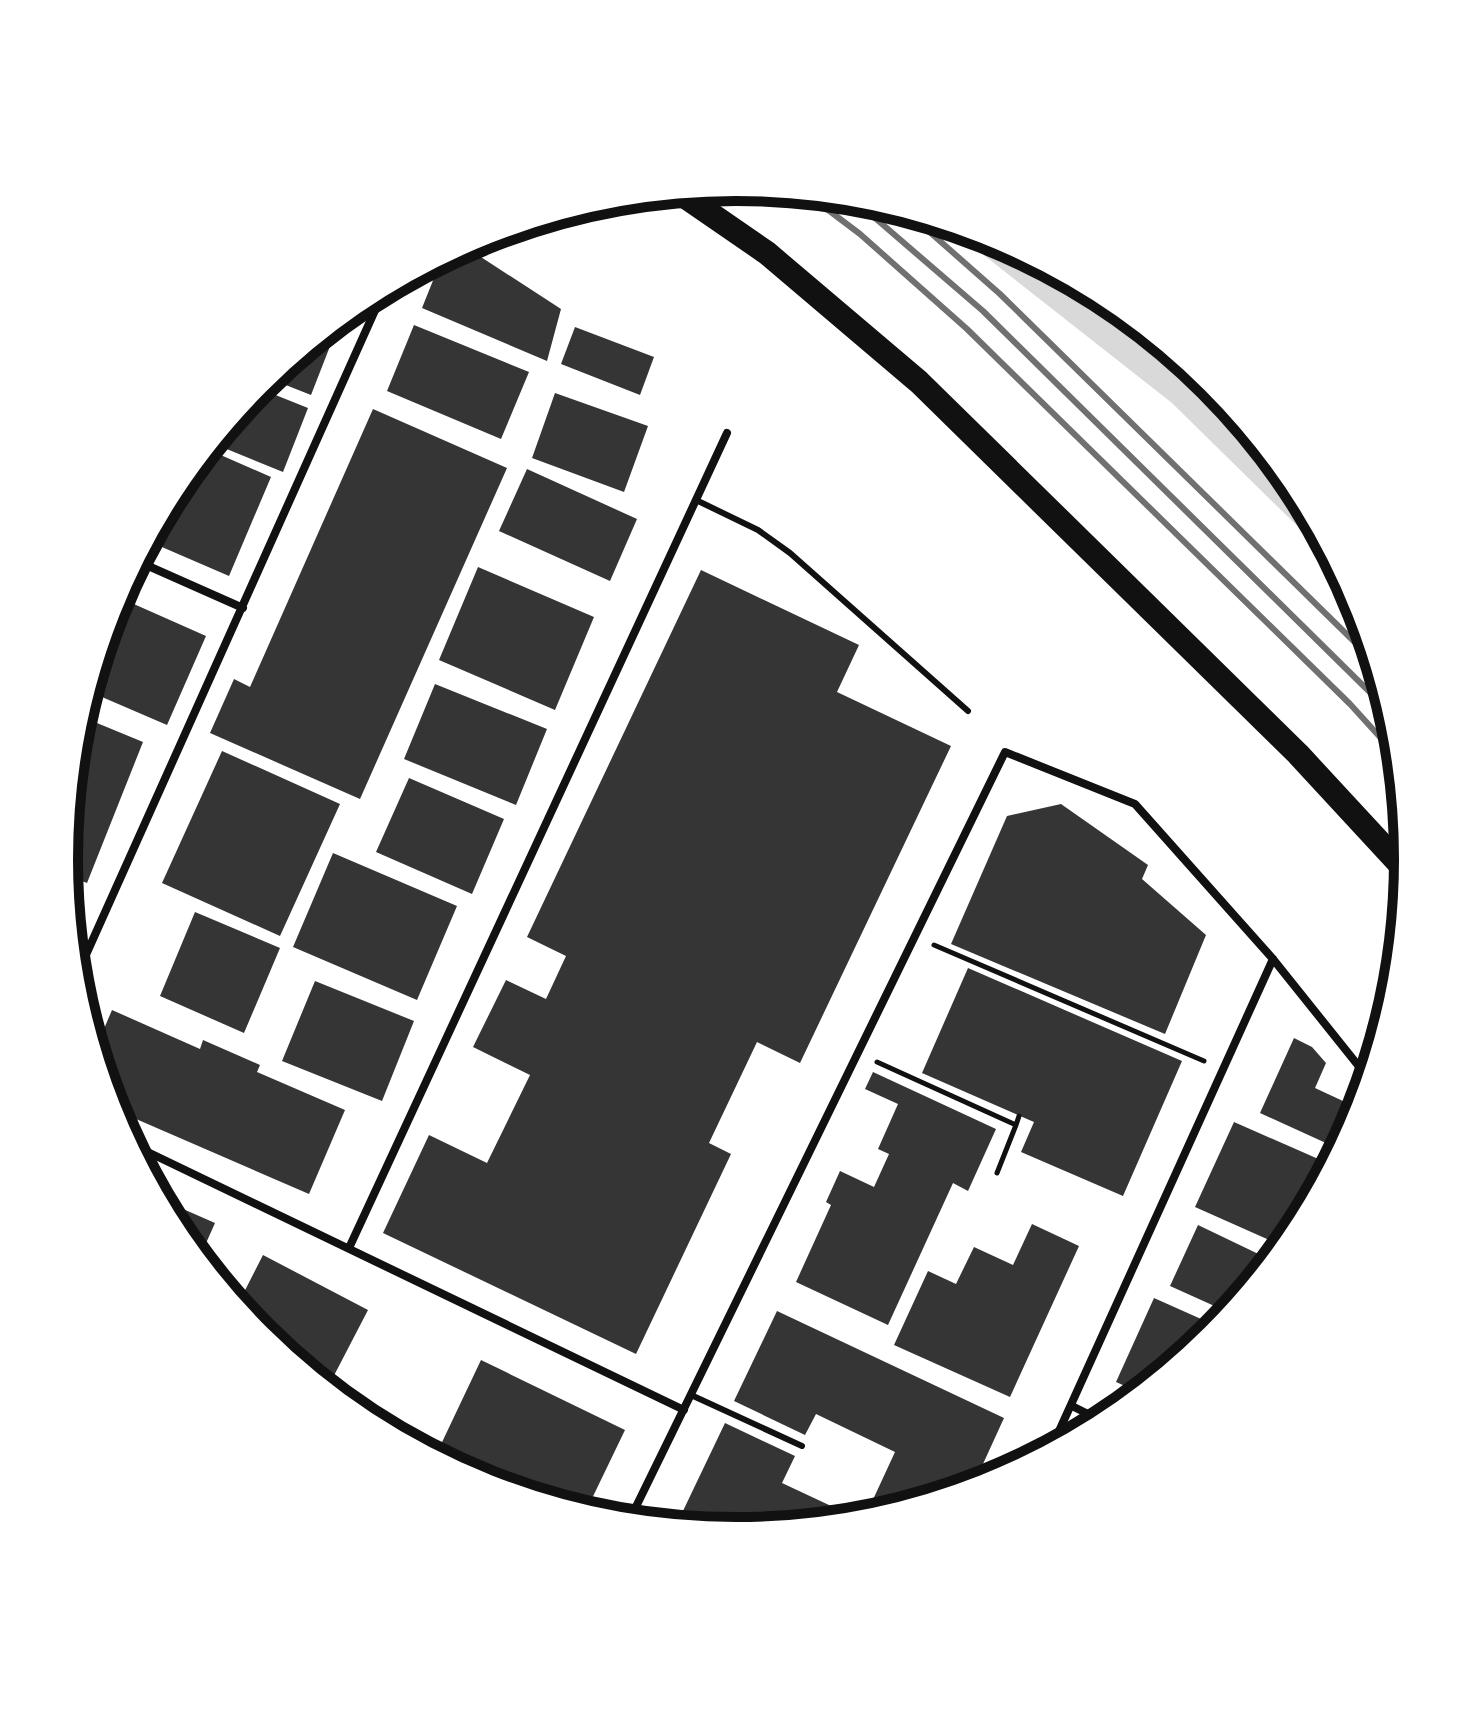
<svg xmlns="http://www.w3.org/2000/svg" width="1473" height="1719" font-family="Raleway,sans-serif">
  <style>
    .water { fill: #d9d9d9 }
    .building { fill: #353535 }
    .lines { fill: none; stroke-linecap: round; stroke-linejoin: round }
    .path { stroke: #111; stroke-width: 5 }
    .service { stroke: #111; stroke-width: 6 }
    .minor { stroke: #111; stroke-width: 8 }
    .motorway { stroke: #111; stroke-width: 24 }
    .rail { stroke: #707070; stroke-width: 6 }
    .rim { fill: none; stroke: #111; stroke-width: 10 }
  </style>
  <rect width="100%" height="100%" fill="#fff"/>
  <path class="water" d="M943,223L994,238L1110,301L1212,384L1296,486L1338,566L1172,403Z"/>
  <path class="building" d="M464,246L561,309L547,361L422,308L442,258Z
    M341,318L311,395L268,378Z
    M414,325L529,372L501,439L387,391Z
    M575,327L654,357L640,395L561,364Z
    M258,388L308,408L283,472L212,443Z
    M555,393L648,426L624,492L532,458Z
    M373,409L507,468L360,799L210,733L234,679L250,687Z
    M207,449L271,477L229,576L148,541L178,486Z
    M527,469L637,519L610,581L499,531Z
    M478,567L594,617L555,710L439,660Z
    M701,570L859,645L837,692L951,746L800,1063L757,1042L709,1143L731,1154L636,1354L383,1233L429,1135L487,1163L530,1075L473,1047L506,980L546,999L566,956L527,937Z
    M118,597L206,636L167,725L88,691Z
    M435,684L547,729L516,805L404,759Z
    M80,716L143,742L87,883L66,875L64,859L77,728Z
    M222,751L340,804L280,936L162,883Z
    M409,778L504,819L472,894L376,852Z
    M1061,804L1148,865L1142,879L1206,935L1165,1034L951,944L1007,816Z
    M333,853L457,906L417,1000L293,947Z
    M68,896L77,900L70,917L69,913Z
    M195,912L280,948L244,1033L160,996Z
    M968,968L1182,1061L1123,1196L1021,1152L1034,1122L922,1073Z
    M315,981L414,1021L382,1101L282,1061Z
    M112,1010L200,1049L203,1040L260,1065L257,1072L345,1110L309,1194L113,1109L95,1050Z
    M1294,1038L1312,1047L1326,1063L1315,1088L1358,1108L1339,1149L1260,1113Z
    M873,1072L996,1129L968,1191L953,1183L888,1325L796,1282L831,1205L826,1202L840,1171L874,1187L889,1154L878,1149L898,1104L865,1089Z
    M1234,1122L1332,1165L1295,1233L1285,1247L1195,1207Z
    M158,1198L215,1223L199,1259L177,1233Z
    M1032,1224L1079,1246L1010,1397L894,1345L928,1271L956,1284L974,1247L1013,1265Z
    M1198,1225L1273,1261L1230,1313L1170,1286Z
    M263,1255L368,1310L327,1389L261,1335L237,1306Z
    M1154,1298L1219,1327L1141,1393L1116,1382Z
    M777,1311L1004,1418L972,1488L864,1519L895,1452L816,1414L805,1435L734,1401Z
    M481,1360L625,1430L585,1513L479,1481L435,1457Z
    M725,1423L795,1456L782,1483L861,1520L736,1532L718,1530L682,1513Z"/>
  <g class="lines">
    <path class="path" d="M934,945L1204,1061
      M877,1062L1016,1125L1019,1116
      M997,1173L1016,1125"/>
    <path class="service" d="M696,500L758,530L790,553L968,711
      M691,1395L802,1446"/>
    <path class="minor" d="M137,561L243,608
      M76,977L385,288
      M129,1143L684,1410
      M349,1248L727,433
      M1072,1406L1104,1422
      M1050,1451L1273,959
      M629,1521L1005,752L1135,804L1273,959L1369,1079"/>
    <path class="motorway" d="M680,193L767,253L919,382L1298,754L1408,873"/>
    <path class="rail" d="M807,194L860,234L967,329L1350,704L1399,758
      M853,199L983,311L1392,714
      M907,212L1000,294L1376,663"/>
  </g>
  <path d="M0 0H1473V1719H0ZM78 859a658 658 0 1 1 1316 0a658 658 0 1 1-1316 0Z" fill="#fff" fill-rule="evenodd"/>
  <path class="rim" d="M78 859a658 658 0 1 1 1316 0a658 658 0 1 1-1316 0Z"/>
</svg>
